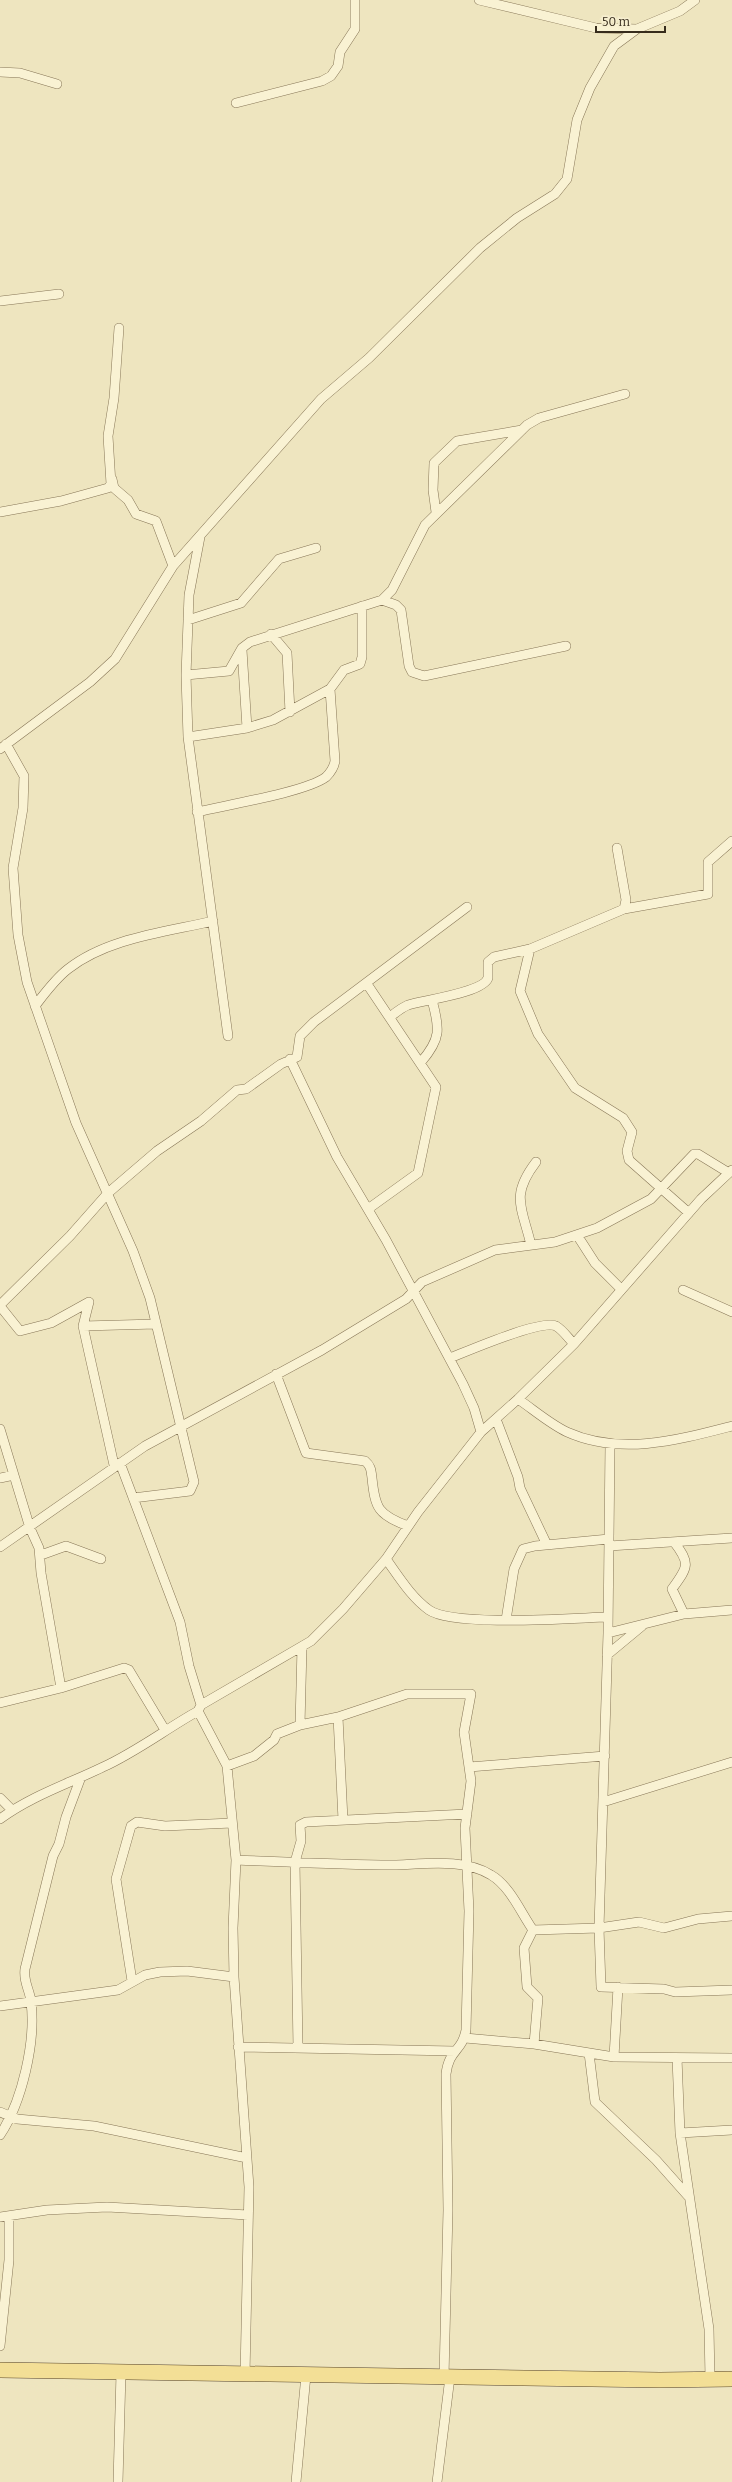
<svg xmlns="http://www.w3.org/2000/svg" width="732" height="2482" font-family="Bitter,serif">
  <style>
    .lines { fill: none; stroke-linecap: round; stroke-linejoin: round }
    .minor-casing { stroke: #877657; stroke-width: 10 }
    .primary-casing { stroke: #55432c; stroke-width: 16 }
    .minor { stroke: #f9f2d3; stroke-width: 9 }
    .primary { stroke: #f3df96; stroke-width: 15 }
  </style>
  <rect width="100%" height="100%" fill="#eee5bf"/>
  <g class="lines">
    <defs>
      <path id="minor" d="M479,0L596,28L637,29
        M0,72L20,73L57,84
        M236,103L322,81L331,76L338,66L340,52L355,29V0
        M0,301L59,294
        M112,479L114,488L128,500L136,514L156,521L173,566
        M0,512L61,501L108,488L111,484L108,436L114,398L119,328
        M436,512L433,490L434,463L457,441L522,430
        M200,537L189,595L186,675L188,737L228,1036
        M382,600L396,605L401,610L409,666L412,672L424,676L566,646
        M188,620L241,603L279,559L316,548
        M271,634L287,653L290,712
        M242,650L247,728
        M186,675L229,671L242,648L250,642L382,600L392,590L425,525L527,425L539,418L625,394
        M188,737L247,728L273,720L330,689L344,670L360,664L362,657V606
        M6,744L24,776L23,808L13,868L18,935L27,982L76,1123L133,1251L150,1298L194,1482L190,1491L133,1498
        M0,749L90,682L115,659L173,566L321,399L369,358L480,248L517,218L555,194L567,179L577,120L590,88L614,46L637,29L680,11L695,0
        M197,812C226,805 306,792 326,777C331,772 334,767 335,761L330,689
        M624,909L708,894V862L732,841
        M530,949L520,991L538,1034L575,1088L623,1118L632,1132L627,1151L629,1160L689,1213
        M367,984L436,1087L418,1173L368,1209
        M35,1006C45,993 55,979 68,969C107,938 166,932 213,921
        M390,1017C395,1013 401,1008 408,1005C423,1000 483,993 488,978V962L494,957L530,949L624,909L626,900L617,848
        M290,1059L337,1157L386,1240L463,1384L474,1408L481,1432
        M421,1062C441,1039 440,1029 432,1000
        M577,1235L595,1263L621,1289
        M531,1245C522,1207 510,1196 536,1162
        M683,1290L732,1312
        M0,1305L70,1236L108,1193L157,1151L201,1121L237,1090L246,1089L281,1064L297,1057L300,1036L314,1022L467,907
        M0,1306L20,1331L51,1323L89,1302L83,1326L114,1465
        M83,1326L156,1324
        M450,1358C468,1351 541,1319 556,1326C563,1330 568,1338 574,1344
        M276,1374L306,1453L365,1461C371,1466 371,1470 372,1478C375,1508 378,1515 408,1526
        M518,1399C534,1410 550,1424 567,1432C620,1456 678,1440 732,1426
        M496,1419L518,1477L520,1488L547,1545
        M0,1429L30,1528L39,1548L41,1573L61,1688
        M610,1445L608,1633L599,1928L601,1987L664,1989L675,1992L732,1990
        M120,1463L180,1622L189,1666L201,1705
        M0,1478L14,1475
        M674,1542C691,1564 688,1567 672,1589L684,1614
        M609,1546L732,1538
        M0,1547L145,1446L322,1350L406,1299L422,1282L495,1250L555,1242L597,1228L651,1199L694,1154H698L729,1173
        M41,1555L66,1546L101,1559
        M386,1559C399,1577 411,1597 429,1610C453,1627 573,1618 607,1617
        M506,1620L514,1569L523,1549L535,1546L609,1539
        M608,1633L684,1614L732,1610
        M607,1655L642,1626
        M0,1703L61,1688L124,1668L129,1670L165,1730
        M198,1711L227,1766L236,1860L233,1928L234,1977L249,2187L245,2375
        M338,1717L343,1820
        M300,1725L338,1717L407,1694H471L464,1732L471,1781L465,1828L469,1911L466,2030C462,2052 449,2049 446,2074L448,2210L444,2377
        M227,1766L254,1756L274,1740L277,1734L300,1725L302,1647
        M469,1767L605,1756
        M0,1798L12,1810
        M603,1802L732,1762
        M0,1819C31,1796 68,1784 103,1767C136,1752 166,1729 198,1711L201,1705L311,1641L343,1609L386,1559L418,1512L481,1432L518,1399L574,1344L701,1199L732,1170
        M236,1860C284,1862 333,1864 381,1865C416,1866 460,1856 491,1875C510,1886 521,1913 533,1930L524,1948L527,1987L538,1998L534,2044
        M533,1930L599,1928L639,1922L664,1928L698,1919L732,1916
        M132,1981L116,1879L131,1826L137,1822L165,1826L232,1823
        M618,1987L614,2057L732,2058
        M0,2006L118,1990L145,1975L160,1972L187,1971L234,1977
        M465,2038L534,2044L614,2057
        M238,2047L455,2051
        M298,2048L295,1862L301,1841L300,1825L306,1822L467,1814
        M589,2053L595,2102L656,2160L688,2196
        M677,2058L680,2133L709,2329L710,2378
        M0,2112L17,2119L94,2126L247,2158
        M680,2133L732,2130
        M0,2135C22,2102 36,2042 31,2002C30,1990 23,1982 25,1969L53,1856L59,1844L66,1817L81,1777
        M0,2217L47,2210L107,2207L248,2215
        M0,2346L9,2260V2216
        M118,2482L121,2373
        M296,2482L306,2375
        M437,2482L450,2377"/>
      <path id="primary" d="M0,2370L660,2380L732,2379"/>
    </defs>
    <use href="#minor" class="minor-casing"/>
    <use href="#primary" class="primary-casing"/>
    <use href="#minor" class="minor"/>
    <use href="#primary" class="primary"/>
  </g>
  <path d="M596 26v6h69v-6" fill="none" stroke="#372c1c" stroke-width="2"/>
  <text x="602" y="26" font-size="12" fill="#372c1c" stroke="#f6eecf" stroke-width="3" paint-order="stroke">50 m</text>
</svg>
